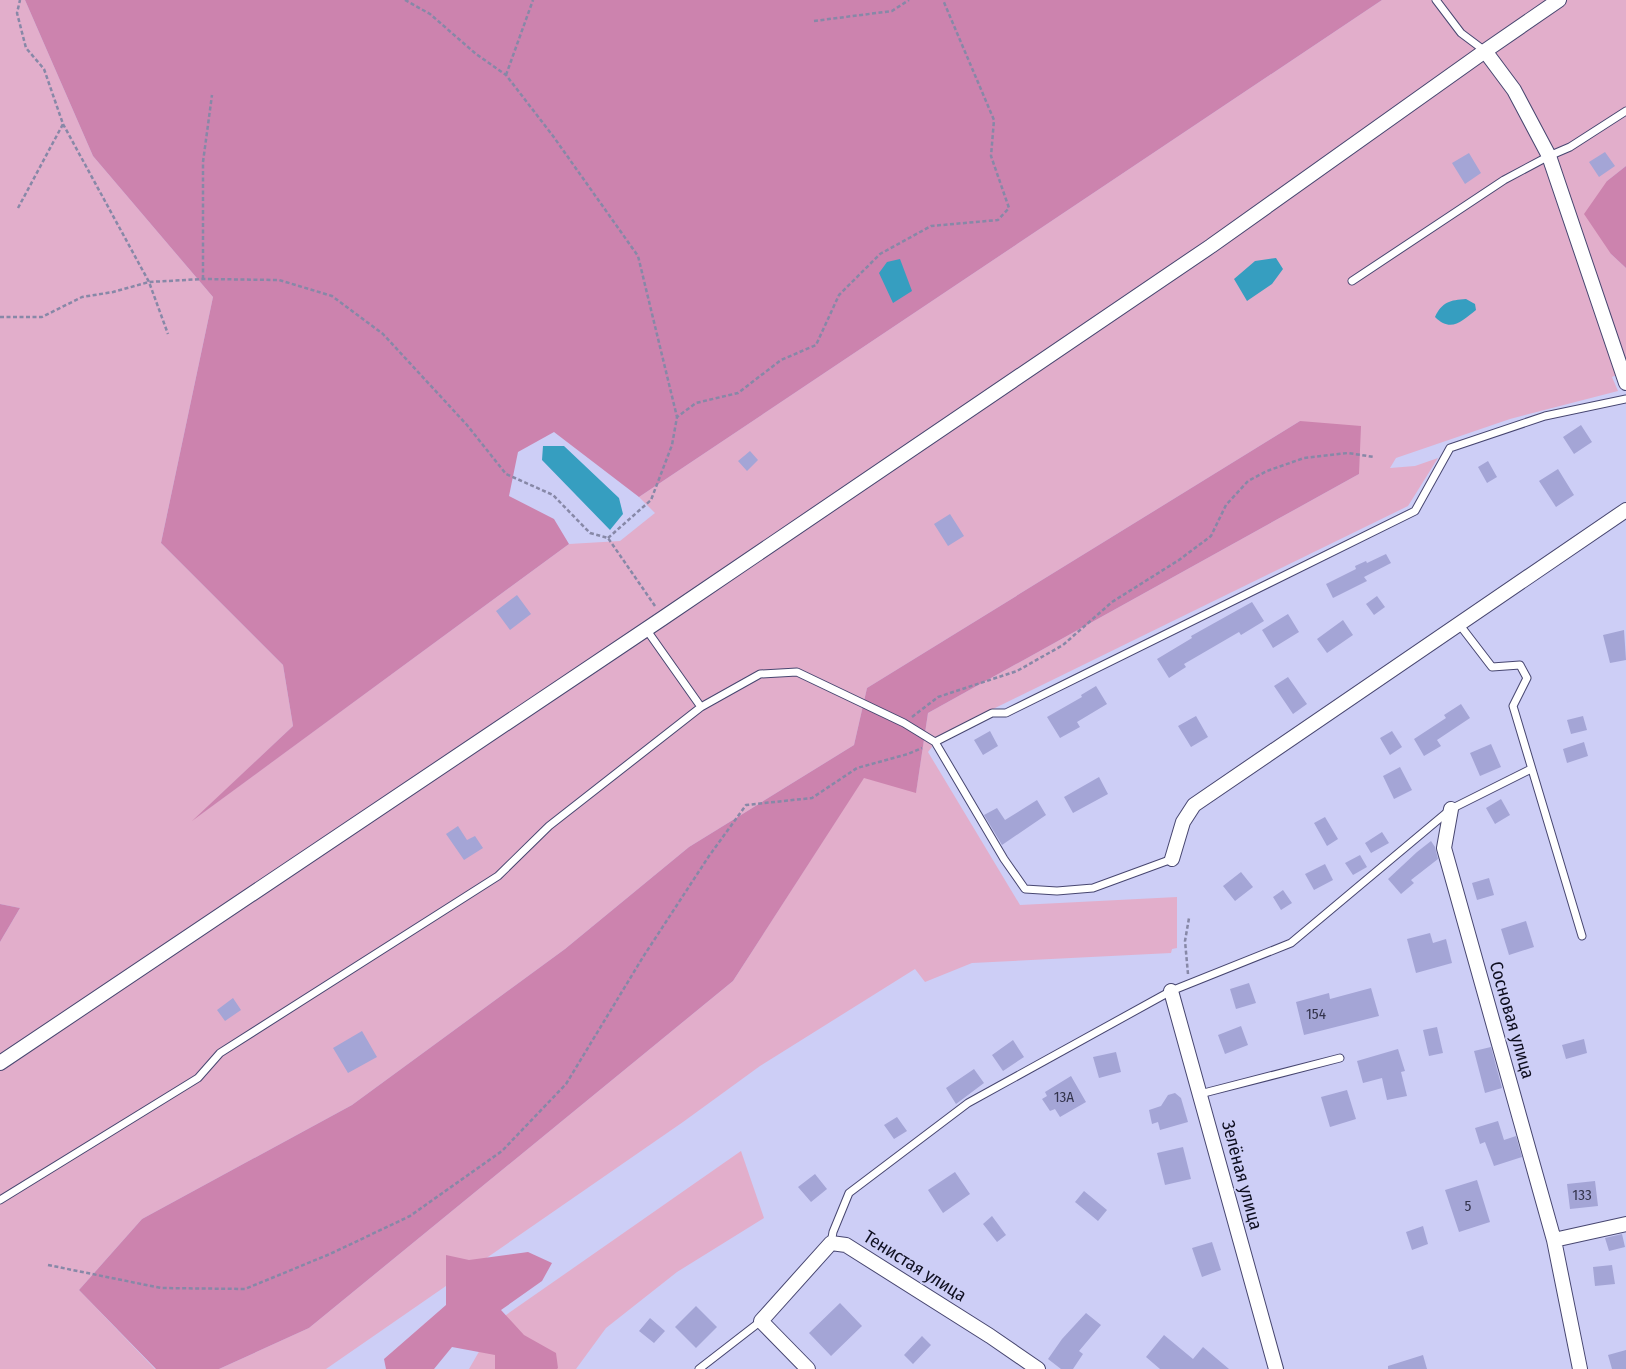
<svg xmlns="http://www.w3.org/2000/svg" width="1626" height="1369" font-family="'Fira Sans Condensed',sans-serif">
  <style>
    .green { fill: #e2aecb }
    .forest { fill: #cc83ae }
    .water { fill: #369ec0 }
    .building { fill: #a4a5d6 }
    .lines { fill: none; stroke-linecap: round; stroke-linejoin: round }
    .service-casing { stroke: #474670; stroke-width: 9 }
    .minor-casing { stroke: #474670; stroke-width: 16 }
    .path { stroke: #8788a7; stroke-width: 2.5; stroke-dasharray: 4 2.5; stroke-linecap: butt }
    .service { stroke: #fff; stroke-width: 7 }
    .minor { stroke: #fff; stroke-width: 14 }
    .labels { text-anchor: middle; stroke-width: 4; stroke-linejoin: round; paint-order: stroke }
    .number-label { font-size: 15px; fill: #34344d }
    .street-label { font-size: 18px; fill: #0e0e1f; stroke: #cdcef6 }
  </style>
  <rect width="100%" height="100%" fill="#cdcef6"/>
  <path class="green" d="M0,0H25L93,156L213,297L161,543L283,665L293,726L197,817L569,544L620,541L655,513L639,497L1382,0H1626V166L1607,181L1611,254L1626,268V371L1612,377L1618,391L1510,419L1396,458L1390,468L1415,466L1438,458L1408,506L942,734L928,752L1020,905L1177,897V948L1172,949L1171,953L972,963L925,982L915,969L760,1066L683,1122L326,1369H219L309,1328L733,981L864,777L916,792L928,713L1359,474L1300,421L867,688L854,745L689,847L565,949L352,1105L142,1219L79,1290L155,1369H0V942L20,908L0,904Z
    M741,1151L764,1218L677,1272L606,1328L576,1369H469L496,1322Z"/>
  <path class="forest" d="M25,0H1382L639,497L554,432L518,452L509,496L554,519L569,544L192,821L293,726L283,665L161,543L213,297L93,156Z
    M1626,166V268L1611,254L1584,214L1607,181Z
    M1300,421L1361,426L1359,474L928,713L916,793L864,778L733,981L309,1328L219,1369H156L79,1290L142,1219L352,1105L565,949L689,847L854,745L867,688Z
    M0,904L20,908L0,942Z
    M528,1252L552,1263L542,1281L501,1310L524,1335L556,1353L558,1368L557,1369H495V1355L452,1347L434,1369H386L384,1359L446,1305V1255L469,1260Z"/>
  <path class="water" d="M1276,258L1283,269L1272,284L1247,301L1234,279L1255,261Z
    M900,259L912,291L893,303L879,273L887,262Z
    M1466,299L1475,304L1476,310C1462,321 1451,333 1435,317C1442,302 1450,300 1466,299Z
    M543,446H564L619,498L623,514L610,530L542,460Z"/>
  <path class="building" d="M1605,152L1615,166L1599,177L1589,162Z
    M1469,153L1481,173L1465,184L1452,163Z
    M1581,425L1592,442L1574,454L1563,437Z
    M750,451L758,460L747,471L738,461Z
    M1488,461L1497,477L1487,483L1478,467Z
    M1558,469L1574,495L1556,507L1539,481Z
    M950,514L964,536L948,546L934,524Z
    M1386,554L1391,563L1364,577L1367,581L1333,598L1326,584L1356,569L1355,566L1366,561L1367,563Z
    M517,595L531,614L510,630L496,611Z
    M1377,596L1385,607L1374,615L1366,604Z
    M1252,602L1264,621L1241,635L1239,632L1184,664L1186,667L1169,678L1157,659L1192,638L1191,636Z
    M1288,614L1299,632L1273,648L1262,630Z
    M1343,620L1353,635L1327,653L1317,639Z
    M1624,630L1626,660L1610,663L1603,635Z
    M1288,677L1307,704L1293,714L1274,686Z
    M1096,686L1107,704L1077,722L1080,727L1060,738L1047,717L1082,697L1081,695Z
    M1461,704L1470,718L1437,740L1441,746L1424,756L1414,739L1446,718L1444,715Z
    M1196,716L1208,737L1191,747L1178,726Z
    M1583,716L1587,730L1571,734L1567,720Z
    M990,731L998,746L983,755L974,740Z
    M1392,731L1402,747L1390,755L1380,738Z
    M1584,742L1588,756L1567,763L1563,749Z
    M1491,744L1501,767L1480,776L1470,753Z
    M1400,767L1412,790L1394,799L1383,776Z
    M1099,777L1108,794L1073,813L1064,797Z
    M1501,799L1510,815L1495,824L1486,808Z
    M1037,800L1046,815L1002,845L984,815L997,808L1005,820Z
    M1325,817L1338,839L1327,846L1314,823Z
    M458,826L467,840L475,836L483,848L464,860L446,834Z
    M1382,832L1389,843L1371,853L1365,843Z
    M1431,841L1435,847L1438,859L1411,880L1414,883L1401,894L1388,879L1417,852Z
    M1360,855L1367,867L1353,875L1345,863Z
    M1325,864L1333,880L1314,890L1305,874Z
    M1241,872L1253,887L1235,901L1223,886Z
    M1489,878L1494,895L1477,900L1472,883Z
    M1283,890L1292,903L1281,910L1273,897Z
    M1526,921L1534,947L1509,955L1501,929Z
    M1430,933L1433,943L1446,939L1452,963L1416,973L1407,939Z
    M1249,983L1256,1003L1236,1009L1230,989Z
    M1371,988L1379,1016L1304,1035L1296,1002L1329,993L1330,999Z
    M233,998L241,1010L225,1021L217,1010Z
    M1241,1026L1248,1045L1225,1054L1218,1035Z
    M1437,1027L1443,1053L1429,1056L1423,1030Z
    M362,1031L377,1057L348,1073L333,1048Z
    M1584,1039L1587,1053L1566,1059L1562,1045Z
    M1013,1040L1024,1057L1003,1071L992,1055Z
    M1491,1047L1502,1088L1485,1093L1474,1051Z
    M1398,1049L1405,1071L1401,1072L1407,1096L1387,1100L1382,1078L1363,1083L1357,1061Z
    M1116,1052L1121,1072L1099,1078L1093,1057Z
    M974,1069L984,1083L956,1104L946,1088Z
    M1071,1076L1086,1102L1060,1117L1055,1109L1050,1111L1042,1099L1047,1096L1045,1092Z
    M1347,1090L1356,1119L1330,1127L1321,1097Z
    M1175,1093L1181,1098L1188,1122L1160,1130L1158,1122L1152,1124L1149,1110L1161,1106L1168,1095Z
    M897,1117L907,1131L894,1139L884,1125Z
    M1498,1121L1504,1140L1516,1136L1522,1157L1494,1166L1485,1142L1480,1144L1475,1128Z
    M1183,1147L1191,1179L1165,1185L1157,1153Z
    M955,1172L970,1194L943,1213L928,1190Z
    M815,1174L827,1189L811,1202L798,1187Z
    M1477,1180L1490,1222L1459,1232L1445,1190Z
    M1595,1181L1598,1206L1570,1209L1567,1184Z
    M1084,1191L1107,1210L1098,1221L1075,1202Z
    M992,1216L1006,1235L997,1242L983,1224Z
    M1423,1226L1428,1244L1412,1250L1406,1232Z
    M1622,1234L1625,1247L1609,1251L1605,1238Z
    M1212,1242L1221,1270L1202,1277L1192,1248Z
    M1612,1265L1615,1284L1595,1286L1593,1267Z
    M840,1303L862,1326L831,1356L809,1333Z
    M696,1306L717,1327L696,1348L675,1327Z
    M1086,1313L1101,1325L1079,1351L1083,1354L1073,1369H1061L1048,1359L1062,1339Z
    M650,1318L665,1331L654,1343L639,1331Z
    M1164,1335L1193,1359L1203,1347L1229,1369H1160L1146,1357Z
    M922,1336L931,1345L913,1364L904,1355Z
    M1626,1350V1369H1612L1608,1355Z
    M1423,1355L1427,1369H1388V1366Z"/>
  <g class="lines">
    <defs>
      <path id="service" d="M1436,0L1461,33L1485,51
        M1352,281L1504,180L1549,156L1570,147L1626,111
        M1459,624L1492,667L1520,665L1527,678L1513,706L1582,936
        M646,629L701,707L760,674L797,672L904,723L935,742L1004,859L1025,889L1057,891L1093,888L1172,859
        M935,742L992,713H1006L1415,511L1450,448L1545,416L1626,399
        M1200,1094L1340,1058
        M0,1200L198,1078L220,1053L498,876L549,826L701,707
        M831,1243L833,1232L849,1193L968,1103L1171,991L1291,943L1451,809L1531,769
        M699,1369L761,1321"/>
      <path id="minor" d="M1485,51L1514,90L1549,156L1626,383
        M1451,809L1444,848L1554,1240
        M1172,859L1183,822L1194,805L1626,510
        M1171,991L1276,1369
        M0,1063L663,618L1211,246L1485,51L1559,0
        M808,1369L761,1321L831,1243L846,1245L990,1336L1038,1369
        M1580,1369L1554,1240L1626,1224"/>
    </defs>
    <use href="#service" class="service-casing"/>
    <use href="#minor" class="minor-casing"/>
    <path class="path" d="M405,0L430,14L476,54L506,75L553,136L638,256L677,417
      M814,21L892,11L909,0
      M506,75L533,0
      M63,124L149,282L168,334
      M18,208L63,124L44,69L26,48L17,13L20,0
      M203,279V162L212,95
      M0,317H42L82,297L113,292L149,282L203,279L279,280L332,296L383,334L467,425L506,474L553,495L590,533L608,538L655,606
      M608,538L651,500L672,445L677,417L696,403L738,393L781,360L816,345L839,295L880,254L931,226L998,220L1009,208L991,156L994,120L943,0
      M912,717L938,697L1017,671L1063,645L1112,602L1179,560L1211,536L1226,505L1248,481L1267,471L1304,458L1348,453L1374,457
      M1188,974L1185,941L1189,918
      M48,1265L161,1288L245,1289L330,1254L410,1216L502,1151L566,1084L643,957L709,856L746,805L812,798L857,768L908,754L922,748"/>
    <use href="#service" class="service"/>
    <use href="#minor" class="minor"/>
  </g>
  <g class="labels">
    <g class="number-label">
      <text x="1316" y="1019">154</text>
      <text x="1064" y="1102">13А</text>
      <text x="1582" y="1200">133</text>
      <text x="1468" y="1211">5</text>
    </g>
    <g class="street-label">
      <text transform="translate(1512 1020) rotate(74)" y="6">Сосновая улица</text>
      <text transform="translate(1242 1175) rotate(75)" y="6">Зелёная улица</text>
      <text transform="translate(915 1266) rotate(32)" y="6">Тенистая улица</text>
    </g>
  </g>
</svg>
